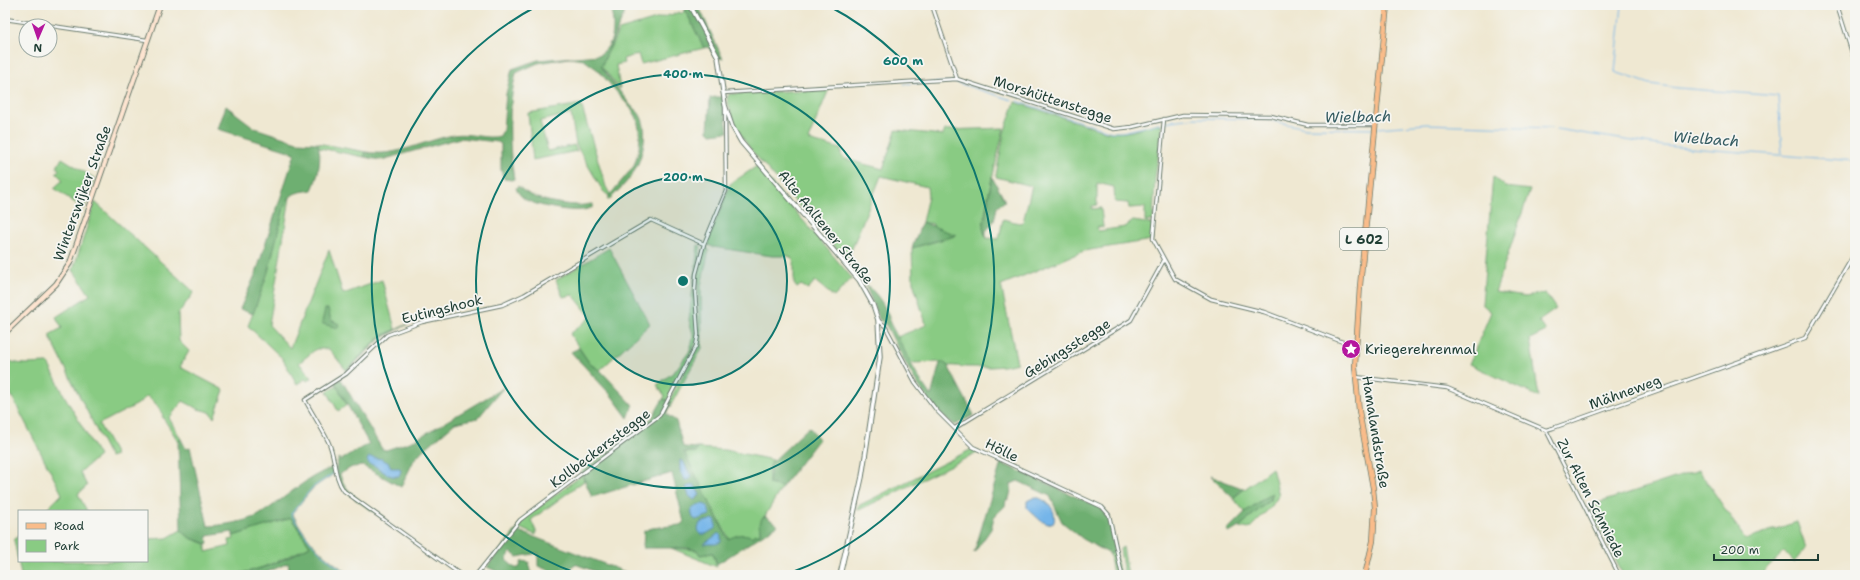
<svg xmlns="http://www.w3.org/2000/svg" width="1860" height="580" font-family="'Shantell Sans',sans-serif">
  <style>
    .green { fill: #89cb83; stroke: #54845c }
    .forest { fill: #6eaf71; stroke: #467652; fill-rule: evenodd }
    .water { fill: #75b5e9; stroke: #4a798e }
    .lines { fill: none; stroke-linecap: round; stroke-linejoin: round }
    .stream { stroke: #75b5e9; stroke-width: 1 }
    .minor-casing { stroke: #68796b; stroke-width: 4.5 }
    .tertiary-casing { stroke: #68796b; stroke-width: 5.5 }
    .secondary-casing { stroke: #68796b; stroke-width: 6 }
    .primary-casing { stroke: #68796b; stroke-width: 6 }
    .minor { stroke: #fff; stroke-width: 2.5 }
    .tertiary { stroke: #fff; stroke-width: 3.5 }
    .secondary { stroke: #fde4d0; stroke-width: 4 }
    .primary { stroke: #f9bc8a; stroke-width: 4.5 }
    .ring { fill: none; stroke: #0f766e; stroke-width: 2 }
    .labels { text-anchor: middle; stroke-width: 3.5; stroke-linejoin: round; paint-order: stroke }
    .shield { fill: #f6f6f2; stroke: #60746d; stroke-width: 1 }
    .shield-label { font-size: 13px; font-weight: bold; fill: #1f3d34 }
    .street-label { font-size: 14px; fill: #1f3d34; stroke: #f6f6f2 }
    .poi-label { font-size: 14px; fill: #1f3d34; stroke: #f6f6f2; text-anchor: start }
    .water-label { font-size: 15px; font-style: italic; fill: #345b61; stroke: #f6f6f2 }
    .centre { fill: #0f766e; stroke: #f6f6f2; stroke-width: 2 }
    .ring-label { font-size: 12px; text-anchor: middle; font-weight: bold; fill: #0f766e; stroke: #f6f6f2; stroke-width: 3.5; stroke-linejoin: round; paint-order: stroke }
  </style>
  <rect width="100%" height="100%" fill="#f6f6f2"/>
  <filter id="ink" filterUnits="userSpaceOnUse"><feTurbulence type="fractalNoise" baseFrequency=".025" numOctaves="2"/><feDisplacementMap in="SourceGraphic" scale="8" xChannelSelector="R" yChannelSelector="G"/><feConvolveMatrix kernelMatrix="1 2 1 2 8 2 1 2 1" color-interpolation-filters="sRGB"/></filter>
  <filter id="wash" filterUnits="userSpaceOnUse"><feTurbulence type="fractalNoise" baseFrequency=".012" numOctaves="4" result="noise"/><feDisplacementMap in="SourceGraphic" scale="16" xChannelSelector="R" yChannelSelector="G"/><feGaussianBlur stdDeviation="0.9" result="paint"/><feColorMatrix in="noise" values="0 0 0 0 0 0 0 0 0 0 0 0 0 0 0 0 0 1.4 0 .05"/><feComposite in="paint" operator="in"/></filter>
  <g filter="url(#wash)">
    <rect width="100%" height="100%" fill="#efe8d2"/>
    <path class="green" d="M685,10L704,48L641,64L638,54L623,59L624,63L616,65L620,89L601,66L619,30L680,12L681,14Z
      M829,89L808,140L841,149V155L845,159L883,169L896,130L943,135L945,130L1004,128L988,196L983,228L986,238L999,239L1003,219L1019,223L1023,222L1032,186L996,177V175L1004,133L1015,102L1104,131C1114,133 1126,133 1136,130C1144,128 1152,123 1161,124L1162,130L1155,178L1153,221H1145V207L1129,208L1128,203L1115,202L1114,187L1097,183V205L1092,206V209L1101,208L1103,227H1097L1098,231L1125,227L1133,221L1153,224L1152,240L1084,251L1001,285L1017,363C1001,368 983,367 967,367C960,367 955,365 948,366L943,362L910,363L897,337L924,326L926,324L913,282L912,248L955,236L932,232L933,224L922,222L928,196L927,187L881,176L847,261L751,150C739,133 731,118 727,98L729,94Z
      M581,104L606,187L610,194L609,196L603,191L576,145L571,114L540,121L548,151L574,145L577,151L533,160L528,113Z
      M317,143L366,152L364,157L320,148Z
      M62,158L94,178L84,209L54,188L63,180L56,173L59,170L57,167Z
      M757,166L852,278L834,297L815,281L808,289L801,285L797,288L794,284V261L789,256H772L713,247L708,245L709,239L730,184Z
      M1493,176L1506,187L1530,190L1495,292L1525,297L1545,293L1556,309L1539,321L1546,331L1530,339L1539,397L1469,364L1491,312L1482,304Z
      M290,197L269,325L290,348L329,250L343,294L382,280L395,329L380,337L346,370L329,349H316L299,363L312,378L307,381L305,379L297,384L282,358L248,326C257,303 266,280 272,256C276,239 278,209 290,197Z
      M95,202L194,292L178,314L179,341L189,351L180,367L224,390L214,418L210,412L198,409L183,401L169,418L181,439L178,441L162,416L163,415L156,404L147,396L138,404L99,424L116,455L110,457L49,335L62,328L56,317L90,295L73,270Z
      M698,245L701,246L694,288L697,337L696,343L667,400L663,399L665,396L657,385L675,371L689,352L692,343L693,334L689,320Z
      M705,247L709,250L701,286L702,348L672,403L669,401L699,344L698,277Z
      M609,248L650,324L600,370L590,364L570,334L591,317L573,295L563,297L556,280Z
      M5,358C16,367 35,363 48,363L64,395L99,456L80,472L87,486L78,494L87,511H45L62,494L5,383Z
      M337,386L347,405L338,411L327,391Z
      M698,448L725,450L773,460L769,468V484L782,487L765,516L760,520V534C749,539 738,534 729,539L683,452H696Z
      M972,449L979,452L859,510L857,509L858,506Z
      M1272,468L1279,495L1271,507L1249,529L1239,527L1271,499L1272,493L1245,512L1233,498Z
      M1699,470L1745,539L1797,522L1806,548L1794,562L1784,551L1760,575H1623L1589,506Z
      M582,475L584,481L531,520L536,531V535L517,527L531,513Z
      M291,518L310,546C285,558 260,571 232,575H21L14,540L19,536V561H147V539L167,538L181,530L190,538L206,544V552L230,546L229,540L234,539L233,536Z
      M1123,547L1128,575H1124L1120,549Z
      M671,548L697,550L700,555L713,553L717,567Z
      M1115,551L1120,575H1113L1110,554Z"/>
    <path class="forest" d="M610,5H628L601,67L631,106C651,118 645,148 637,166C632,178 618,191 609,200L607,199L609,196L634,166L639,149L640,134L637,118L633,111L598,70L584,60L569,58L538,63L516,73C508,106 508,145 514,179L512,180L504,179L501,170V144L498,142L460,138L385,159L380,160L364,157L366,152C396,158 424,140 454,135C469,132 486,140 500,136L503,130L506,94L512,69L538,60L599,55C617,43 614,23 610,5Z
      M683,5H698L723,59L715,57L709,47L704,48Z
      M716,97H723L728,132L711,134L708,131L710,98Z
      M226,106L255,128L297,142L317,143C323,155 318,178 312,190C296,193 291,191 284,208L268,272L253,314L240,309L256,273L295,153L218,129Z
      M992,177L1005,201L997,207L994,221L986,231V238L983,228Z
      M518,186C531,200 558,204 577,205C582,206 587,204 593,204V207C580,215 540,207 526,200C521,197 518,193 516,188Z
      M922,222L956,235L912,248Z
      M865,284C876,291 889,310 890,323C904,348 914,373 931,396L940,363L943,362L948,366L974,415L955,425C921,402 904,359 886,325L879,319Z
      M325,309H328L331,320L339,324L338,328L323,324L322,322Z
      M410,323L379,340L347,371L346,370L380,337Z
      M579,348L590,364L600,370L633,405L628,418L611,395L571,352Z
      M341,379L382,449L386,450L413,441L503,388L478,418L455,423L421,452L414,460L401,487L363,466L352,467L340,474C344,494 370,506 385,517V519C366,506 325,486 339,458L341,460L369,444L337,386L335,382ZM374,464L396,469L397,477L388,475Z
      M663,399L672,403L666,414L676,421L683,447L698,448L696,452H684L728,539C737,535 744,532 752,537L756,534H760C762,527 754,525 765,516L778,525L717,564L713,553L700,555L697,550L687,548H643L644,531L652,528L680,525L684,522L672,473L592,497L581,472L652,418ZM680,460L683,461L691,476L685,480L680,470ZM696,486L700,495L697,499C688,498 690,495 686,489ZM708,520L716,528L706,534L700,523Z
      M809,427L819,439L782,487L769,484L771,463Z
      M181,439L186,449L190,447L208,526C219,526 249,521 259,515C285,499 305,477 334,467L335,473L313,488L292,513C306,540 326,560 352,575H290L288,563L261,575H232C259,571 286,560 310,546L291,518L233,536V532L207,536L208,544L190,538L181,530L178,441Z
      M1001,463L1101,508L1108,516L1115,551L1110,554L1083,539L1062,522L1050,496L1018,481L1011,484V490L1009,499L1006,500L1005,506L994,517L991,529L974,553Z
      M1210,476L1242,488H1244L1233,498Z
      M1272,493L1271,499L1239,527L1229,533L1227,530L1245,512Z
      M516,530L633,575H605L575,564L563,575H560L538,566V553L517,557L511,552L506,560L515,568H519L522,561L529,562L532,575H505L487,567Z"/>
    <path class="water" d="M369,457L382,459L389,463L391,468H400L401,471L399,476C386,479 379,465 369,464L367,460Z
      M680,460L683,461L691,476L688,480H685L680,470Z
      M694,484L700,495L694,500L689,496L686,487Z
      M1035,497C1046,499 1057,509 1054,522L1048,524L1041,521L1027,508V501Z
      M703,504L708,506L710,515L696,520L693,518L691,510L697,505Z
      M713,519L716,521V528L706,534H700L698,529L700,523Z
      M719,533L721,536V542L716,544H704Z"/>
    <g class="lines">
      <path class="stream" d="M1622,5L1615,72L1650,84L1678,88L1778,96L1782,155
        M927,83L955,82L1012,100
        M904,84L922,83
        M1017,101L1112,132H1122L1161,123
        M1165,122L1193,118L1263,119L1306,128L1373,129
        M1377,128L1426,124L1552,128
        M1556,129L1664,146L1855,161
        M334,473L312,488L291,514C306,539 324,560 350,575"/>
    </g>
  </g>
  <g filter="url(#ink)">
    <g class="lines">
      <defs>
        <path id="minor" d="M932,5L957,79
          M1837,5L1855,62
          M5,19L147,40
          M723,93L957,79L1114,129L1132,127L1183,115L1271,116L1308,125H1376
          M1164,119L1153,239L1175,279L1211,299L1264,312L1356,347
          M878,320L885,326L915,382L937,411L973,447L1102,507L1109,515L1122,575
          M1356,377L1447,388L1546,430L1553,428L1805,338L1855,253
          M955,428L1131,320L1164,260
          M1546,430L1619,575
          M461,575L344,491C333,476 336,457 328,441C321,427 312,413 305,400L346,374L387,335L422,322L502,305L524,295L651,220L704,244
          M476,575L520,520L660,415L696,346L698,335L695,291L696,274L704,244L726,191L725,107"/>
        <path id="tertiary" d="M690,5L718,57L725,105L732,126L741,142L859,280L873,305L878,320L880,357L862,477L840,575"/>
        <path id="secondary" d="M5,333L56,284L70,263L160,5"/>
        <path id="primary" d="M1365,575L1373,541L1375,508L1373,488L1359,411L1355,366L1360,286L1387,5"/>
      </defs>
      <use href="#minor" class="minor-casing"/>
      <use href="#tertiary" class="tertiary-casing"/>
      <use href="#secondary" class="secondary-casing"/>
      <use href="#primary" class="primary-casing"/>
      <use href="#minor" class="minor"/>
      <use href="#tertiary" class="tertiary"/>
      <use href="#secondary" class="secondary"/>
      <use href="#primary" class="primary"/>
    </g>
  </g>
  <circle cx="683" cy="281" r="104" fill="#0f766e" fill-opacity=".12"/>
  <g class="ring">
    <circle cx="683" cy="281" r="104"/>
    <circle cx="683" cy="281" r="207"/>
    <path d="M579 574A311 311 0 0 1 539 5M827 5A311 311 0 0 1 787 574"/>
  </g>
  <defs>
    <symbol id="sight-disc" viewBox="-11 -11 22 22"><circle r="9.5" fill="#b5179e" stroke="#f6f6f2"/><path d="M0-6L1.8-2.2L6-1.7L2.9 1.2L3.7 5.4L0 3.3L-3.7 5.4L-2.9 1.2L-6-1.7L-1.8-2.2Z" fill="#fff"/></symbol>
  </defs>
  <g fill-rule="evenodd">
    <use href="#sight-disc" x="1340" y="338" width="22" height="22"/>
  </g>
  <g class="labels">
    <rect class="shield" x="1340" y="228" width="48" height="22" rx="3"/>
    <g class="shield-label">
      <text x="1364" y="244">L 602</text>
    </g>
    <g class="street-label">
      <text transform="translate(1053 99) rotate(18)" y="5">Morshüttenstegge</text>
      <text transform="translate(82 193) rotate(-70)" y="5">Winterswijker Straße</text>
      <text transform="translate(826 227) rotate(51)" y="5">Alte Aaltener Straße</text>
      <text transform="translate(442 309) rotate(-14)" y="5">Eutingshook</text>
      <text transform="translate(1067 348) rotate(-32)" y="5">Gebingsstegge</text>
      <text transform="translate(1625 392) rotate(-20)" y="5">Mähneweg</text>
      <text transform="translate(1376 432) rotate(81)" y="5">Hamalandstraße</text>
      <text transform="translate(600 448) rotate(-37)" y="5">Kollbeckersstegge</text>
      <text transform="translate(1002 450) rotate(26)" y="5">Hölle</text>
      <text transform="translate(1591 498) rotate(63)" y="5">Zur Alten Schmiede</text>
    </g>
    <g class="poi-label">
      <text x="1365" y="354">Kriegerehrenmal</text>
    </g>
    <g class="water-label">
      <text transform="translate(1358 117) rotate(-1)" y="5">Wielbach</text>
      <text transform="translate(1706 139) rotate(4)" y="5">Wielbach</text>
    </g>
  </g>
  <circle cx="683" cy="281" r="6" class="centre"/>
  <g class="ring-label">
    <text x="903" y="65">600 m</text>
    <text x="683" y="78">400 m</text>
    <text x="683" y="181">200 m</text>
  </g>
  <rect width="1860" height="580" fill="none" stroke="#f6f6f2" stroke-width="20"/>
  <rect x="18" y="510" width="130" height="52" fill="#f6f6f2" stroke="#a0aca6"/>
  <rect x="26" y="523" width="20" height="6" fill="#f9bc8a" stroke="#a0aca6"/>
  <text x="54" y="530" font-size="12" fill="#1f3d34">Road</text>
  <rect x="26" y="540" width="20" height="12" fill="#89cb83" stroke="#a0aca6"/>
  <text x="54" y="550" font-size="12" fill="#1f3d34">Park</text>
  <g transform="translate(38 38) rotate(182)"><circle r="19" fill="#f6f6f2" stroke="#a0aca6"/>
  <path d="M0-3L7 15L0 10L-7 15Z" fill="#b5179e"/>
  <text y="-6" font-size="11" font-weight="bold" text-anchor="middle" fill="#1f3d34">N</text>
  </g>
  <path d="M1714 554v6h104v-6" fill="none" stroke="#1f3d34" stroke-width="2"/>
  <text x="1720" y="554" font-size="12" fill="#1f3d34" stroke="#f6f6f2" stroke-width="3" paint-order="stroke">200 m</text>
</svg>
